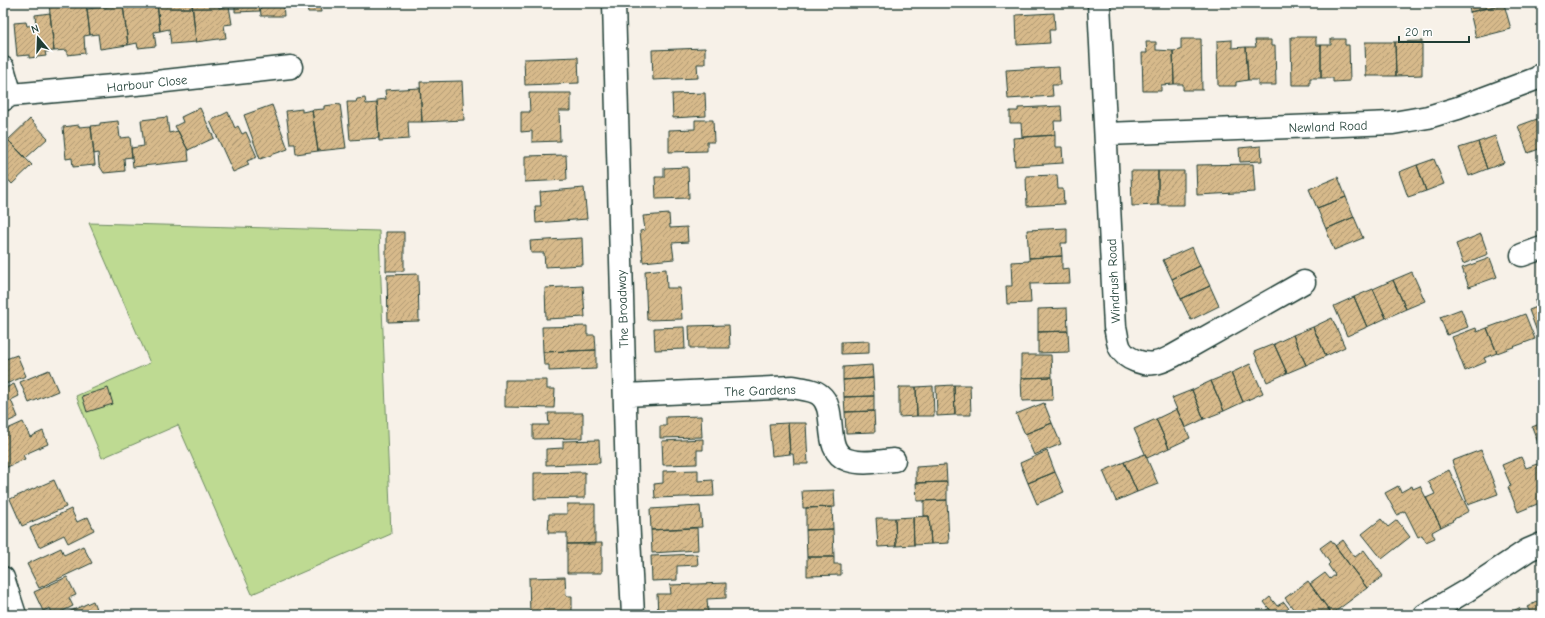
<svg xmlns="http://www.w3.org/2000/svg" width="1545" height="618" font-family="'Comic Neue',sans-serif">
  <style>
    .grass { fill: #beda92; stroke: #6e8c63 }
    .building { fill: url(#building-hatch); stroke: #1f3d34 }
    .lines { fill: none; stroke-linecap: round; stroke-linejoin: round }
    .minor-casing { stroke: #1f3d34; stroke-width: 25 }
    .secondary-casing { stroke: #1f3d34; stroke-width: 25 }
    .minor { stroke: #fff; stroke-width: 22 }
    .secondary { stroke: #fff; stroke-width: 22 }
    .labels { text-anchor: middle; stroke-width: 3.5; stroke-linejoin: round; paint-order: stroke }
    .street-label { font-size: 13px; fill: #1f3d34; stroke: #fff }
  </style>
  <defs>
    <pattern id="building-hatch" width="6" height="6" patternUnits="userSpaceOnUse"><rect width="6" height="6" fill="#d7ba8b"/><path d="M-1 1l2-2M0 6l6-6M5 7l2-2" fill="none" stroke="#ae9872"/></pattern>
  </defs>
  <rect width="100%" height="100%" fill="#f7f1e8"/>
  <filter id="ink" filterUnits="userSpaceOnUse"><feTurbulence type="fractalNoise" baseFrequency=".025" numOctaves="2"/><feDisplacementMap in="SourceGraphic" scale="8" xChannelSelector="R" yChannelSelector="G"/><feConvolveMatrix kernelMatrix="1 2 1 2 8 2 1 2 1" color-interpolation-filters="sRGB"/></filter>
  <g filter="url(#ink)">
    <path class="grass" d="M89,223L379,231L391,534L252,594L178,425L102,458L76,396L150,363Z"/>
    <path class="building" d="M86,3L90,35L84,36L85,53L67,55V50L54,51L49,4Z
      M140,3H157L160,31L154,32L156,46L138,48L137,43L128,45L123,5Z
      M157,3H192L196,42L171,44L169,29L160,31Z
      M192,3H218L219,8L229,6L232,24L224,25L226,38L196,42Z
      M235,3H260V11L235,12Z
      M260,3H283L284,16H261Z
      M294,3H320L321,12H308L307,6L294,7Z
      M320,3H343V4L320,5Z
      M1468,3H1504V4L1470,12Z
      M1504,4L1511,29L1476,38L1470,12Z
      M123,5L128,45L100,49L98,34L90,35L87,9Z
      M50,13L54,51L45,52L46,56L29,58V55L17,56L14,23L26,22L27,26L36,25L35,15Z
      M1054,13L1055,30H1049L1050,43L1017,45L1016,15Z
      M1291,37H1316V45H1321V78H1310V85H1292Z
      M1181,39H1201L1202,90H1183V84H1174L1173,51L1181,50Z
      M1331,39H1345V45H1349L1350,81L1333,82V78H1321V45H1331Z
      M1232,40V48L1246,47L1248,80L1236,82V86H1218L1217,41Z
      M1255,40H1271V46H1275L1276,85H1258V80H1248L1246,47H1256Z
      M1422,41V75L1396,76L1395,42Z
      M1146,42H1156V50L1173,51L1174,84L1161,85V91H1143L1142,53H1147Z
      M1365,42H1395L1396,76H1366Z
      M705,48V64H697L698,78L653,80L652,50Z
      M578,57L579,83L525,85L524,59Z
      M1059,67L1060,85H1052L1053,96L1008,99L1006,70Z
      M462,81L464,120L422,122L420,82Z
      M420,88L422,122H408L409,139L379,141L377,100L386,99L385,90Z
      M529,93H571V111H559L560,141L532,142V131L521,132V112H530Z
      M705,93L706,116L673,118L672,94Z
      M365,98L366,104L377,103L379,138L350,140L347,102H356L357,99Z
      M340,104L346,148L318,151L312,110L324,109V106Z
      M272,105L288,149L260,159L244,115Z
      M1061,106L1062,121H1054L1055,135L1022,137L1021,123H1010V111H1018V108Z
      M200,108L214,138L188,150L175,126L183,122L181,117Z
      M302,109V112L312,110L318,151L296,154L295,144H290L286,111Z
      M228,112L235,128L238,126L242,134L246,132L257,157L247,161L249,165L233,172L210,121Z
      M167,117L169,133L178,131L188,150L189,161L133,167L131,148L144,146L141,120Z
      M1542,117V134L1537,119Z
      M30,119L48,138L26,158L8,140Z
      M1537,119L1542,134V148L1528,153L1518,126Z
      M695,120H713L714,142H707V151L669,152V130L695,129Z
      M118,121L120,138L130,137L132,157L124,158L125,171L104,173L99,165L98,153L94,154L91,126L100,125V123Z
      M79,125V127L91,126L95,165L73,167L72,158L66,159L63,127Z
      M1055,135V147H1062L1063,163L1015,166L1013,138Z
      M1495,136L1504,163L1487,169L1478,142Z
      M8,140L32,165L12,184L3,174V145Z
      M1478,142L1487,169L1469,176L1459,148Z
      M1261,146L1262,161L1240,162L1239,148Z
      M566,155L567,180L525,182V156Z
      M1434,159L1444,184L1426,191L1417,165Z
      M1253,164L1255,192L1197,195L1196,165Z
      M1417,165L1426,191L1408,197L1399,172Z
      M688,167L689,198L656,199L655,177H664V168Z
      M1131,171H1158V205L1132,206Z
      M1158,171H1184V205H1158Z
      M1057,175L1058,189H1063L1064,204L1027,206L1026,176Z
      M1338,177L1346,197L1317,208L1309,189Z
      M584,188L587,219L536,223L535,206H541L540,192Z
      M1346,197L1354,217L1326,229L1317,208Z
      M669,214L670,228L687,227L688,242L672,243L674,259L643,262L640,231L645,230L643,216Z
      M1354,217L1363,238L1334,250L1326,229Z
      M1067,228V243H1061L1062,256L1029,258L1027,230Z
      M386,232H404V271H386Z
      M1481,234L1488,254L1463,264L1456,244Z
      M582,238L583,265L545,267L544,253H531L530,241Z
      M1192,247L1200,266L1172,279L1163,260Z
      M1062,256V269L1069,268L1070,283L1030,284L1031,303L1007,304L1006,286H1012L1011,262L1029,261V258Z
      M1490,258L1497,277L1469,287L1462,268Z
      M1200,266L1210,286L1181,299L1172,279Z
      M666,269L667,288H680L682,319L647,320L645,271Z
      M1412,272L1425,301L1406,309L1393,280Z
      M418,274L419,321L388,322L387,275Z
      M1393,280L1406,309L1386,318L1373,289Z
      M583,286L585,317L546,319L545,288Z
      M1210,286L1219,306L1191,320L1181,299Z
      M1373,289L1386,318L1367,327L1354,297Z
      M1354,297L1367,327L1347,336L1334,306Z
      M1542,298V336L1539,337L1529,310L1537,307L1535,301Z
      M1067,308L1068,331L1038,332V309Z
      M1461,309L1468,327L1447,335L1440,317Z
      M1525,314L1535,339L1497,353L1487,328Z
      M1332,318L1345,347L1326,356L1313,327Z
      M729,325L730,348H690L689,326Z
      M587,326V335H595L596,350L543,352L542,327Z
      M684,327L685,349L655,350L654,328Z
      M1313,327L1326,356L1306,365L1293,335Z
      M1476,328L1477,332L1487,328L1497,353L1484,358L1486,362L1465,371L1452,337Z
      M1068,331L1069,352L1038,353V332Z
      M1293,335L1306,365L1287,373L1274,344Z
      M869,341V353L841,354V342Z
      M1274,344L1287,373L1267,382L1254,352Z
      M596,350V369L549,371V365H544L543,352Z
      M17,355L26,376L3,385V360Z
      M1021,355H1051L1052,377L1021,378Z
      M1250,364L1263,393L1243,402L1231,373Z
      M872,365L873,378L843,380V367Z
      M49,370L58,391L29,403L20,382Z
      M1231,373L1243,402L1224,411L1211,381Z
      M1052,377L1053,400L1022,401L1021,378Z
      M873,378L874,396L844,397L843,380Z
      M505,380H547V389H555L554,408L505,407Z
      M1211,381L1224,411L1204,419L1192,390Z
      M14,384L19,396L11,400L18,417L3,424V389Z
      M954,385H970L971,415H955Z
      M954,385L955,415L937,416L936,386Z
      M933,386L934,416H917L916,387Z
      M899,387H916L917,416L899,417Z
      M108,388L113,404L87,412L82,396Z
      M1192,390L1204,419L1185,428L1172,398Z
      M874,396V411L845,412L844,397Z
      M1044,403L1052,423L1025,434L1016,414Z
      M1177,409L1190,438L1169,448L1156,419Z
      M874,411L875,432L846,433L845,412Z
      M548,413H583V438L533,439V425H549Z
      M701,416L702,437L660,438V426H666V417Z
      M1156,419L1169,448L1147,458L1134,429Z
      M23,422L30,437L43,431L48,444L23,455L25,459L3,469V431Z
      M788,423L790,454L772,456L769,424Z
      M788,423H806L808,464H794L793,454H790Z
      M1052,423L1061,444L1034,455L1025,434Z
      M1542,423V453L1532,427Z
      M703,439V450H697V464L663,465L662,441Z
      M599,440L600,463L546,465V449L563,448V441Z
      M1481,450L1498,494L1468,505L1452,461Z
      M1047,451L1055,472L1028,483L1020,463Z
      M1145,454L1158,484L1137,492L1124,462Z
      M1521,457L1526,468L1537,464L1542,476V487L1538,489L1542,498V502L1518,512L1508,487L1511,486L1502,465Z
      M1124,462L1137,492L1116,501L1103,471Z
      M946,465L947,482L916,483V467Z
      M698,470V481L713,480L714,496L655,498L654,484L663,483V471Z
      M1449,470L1469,511L1452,520L1453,521L1441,527L1426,498L1435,494L1428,481Z
      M585,472V498L534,499V473Z
      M1055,472L1064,492L1037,504L1028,483Z
      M54,480L66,507L22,526L10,499Z
      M947,482V500L917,501L916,483Z
      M1398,486L1401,492L1412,486L1413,489L1420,486L1441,527L1432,532L1435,538L1426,542L1422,535L1418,537L1405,511L1397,515L1385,493Z
      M834,490L835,507L803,508L802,491Z
      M947,500L949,543L931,544L929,516H924V501Z
      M567,504H595V544H567V533H548L549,514H567Z
      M700,506L702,527L651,530L650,509Z
      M832,507L833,529L806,530V508Z
      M71,509L77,522L88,517L94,530L68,543L64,535L39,547L30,528Z
      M929,516L931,544L914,545L913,517Z
      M913,517L914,545L896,546L895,518Z
      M876,518H895L896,546L878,547Z
      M1381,519L1388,527L1397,520L1410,537L1382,559L1362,534Z
      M697,528L698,550L652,553L651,530Z
      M833,529L834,557H807L806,530Z
      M1331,540L1367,588L1332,614L1310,584L1325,573L1330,579L1335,575L1328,565L1330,563L1320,548Z
      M1343,540L1355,557L1364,550L1383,576L1367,588L1335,546Z
      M602,543V573H567V544Z
      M83,546L92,563L39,588L27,564L61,548L64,555Z
      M697,554L698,565L677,566V580L652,581L651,556Z
      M807,557H834V564H841V575L807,576Z
      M67,577L76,595L69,598L73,606L55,615H53L50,608L43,611L34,592Z
      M565,577L566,596H572V615H530L529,578Z
      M1308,581L1332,614L1331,615H1298L1285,598Z
      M726,583V598L707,599L708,612L658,614L657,594H671L670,585Z
      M1270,597L1277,606L1284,602L1294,615H1274L1264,602Z
      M93,601L98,614L95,615H62Z
      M1538,601L1542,608V615H1532L1527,607Z
      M1269,608L1274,615H1260Z
      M1519,608L1522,615H1510L1509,613Z"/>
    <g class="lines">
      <defs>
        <path id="minor" d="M614,3L628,517L633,615
          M1099,3L1115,327C1117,334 1117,342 1120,348C1126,360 1144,365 1155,363C1162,362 1167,359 1173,356L1304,282
          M3,68L11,95
          M3,100L11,95L147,83L291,67
          M1106,134L1393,123L1428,117L1458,108L1538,78L1542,74
          M1522,255L1542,248
          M625,395L793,387C802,389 813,389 820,395C839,410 821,451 848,460C863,465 879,461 894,460
          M3,578L15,615"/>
        <path id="secondary" d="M1425,615L1466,591L1528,550L1542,544"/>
      </defs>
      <use href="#minor" class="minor-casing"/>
      <use href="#secondary" class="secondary-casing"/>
      <use href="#minor" class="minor"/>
      <use href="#secondary" class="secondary"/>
    </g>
  </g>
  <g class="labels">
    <g class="street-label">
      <text transform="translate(147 83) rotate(-6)" y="5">Harbour Close</text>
      <text transform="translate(1328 126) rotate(-2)" y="5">Newland Road</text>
      <text transform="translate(1113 281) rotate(-93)" y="5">Windrush Road</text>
      <text transform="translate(622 309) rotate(-92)" y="5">The Broadway</text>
      <text transform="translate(760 390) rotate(-2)" y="5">The Gardens</text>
    </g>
  </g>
  <rect width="1545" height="618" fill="none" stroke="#fff" stroke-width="16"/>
  <rect x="8" y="8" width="1529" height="602" fill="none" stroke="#1f3d34" stroke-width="1.5" filter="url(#ink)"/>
  <g transform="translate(38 38) rotate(341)" stroke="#ffffff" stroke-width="3" paint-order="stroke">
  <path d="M0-3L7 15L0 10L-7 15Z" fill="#1f3d34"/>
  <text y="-6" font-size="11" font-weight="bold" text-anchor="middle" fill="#1f3d34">N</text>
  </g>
  <path d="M1399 36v6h70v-6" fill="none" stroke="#1f3d34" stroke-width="2"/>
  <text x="1405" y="36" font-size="12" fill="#1f3d34" stroke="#ffffff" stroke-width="3" paint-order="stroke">20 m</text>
</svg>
